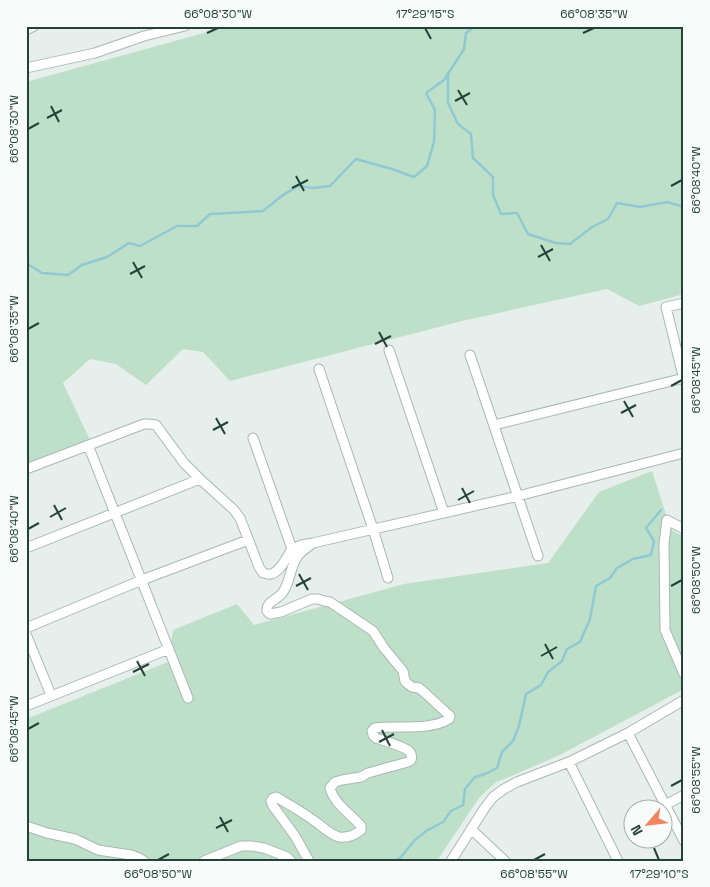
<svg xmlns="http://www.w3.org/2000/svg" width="710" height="887" font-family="'Space Grotesk',sans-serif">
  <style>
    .green { fill: #bfe0c8 }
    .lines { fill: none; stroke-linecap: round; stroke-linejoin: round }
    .stream { stroke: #8ec9d4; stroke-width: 2.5 }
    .minor-casing { stroke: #a8b8b2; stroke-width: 11 }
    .minor { stroke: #fff; stroke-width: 9 }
    .ticks { fill: none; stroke: #24423a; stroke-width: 2 }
    .neatline { fill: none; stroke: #24423a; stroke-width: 2 }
    .ticks-label { font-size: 12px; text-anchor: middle; fill: #24423a }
  </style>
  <rect width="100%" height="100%" fill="#e6efeb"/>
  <path class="green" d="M340,26H684V294L639,306L607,289L462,321L230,381L203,352L183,349L146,385L116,364L90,359L63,383L90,440L26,465V82L222,28Z
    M652,471L671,530L684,537V689L560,755L495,783L479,798L437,861H26V719L168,662L173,630L237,604L254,625L404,584L548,563L599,492Z"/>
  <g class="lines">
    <path class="stream" d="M448,74V103L458,124L471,134L473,158L493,177V195L501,214L517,213L528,234L556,243L570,244L592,227L608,219L617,203L640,207L667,202L684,207
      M26,263L42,273L68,275L82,265L107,257L129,243L140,246L177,226H197L210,214L263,211L283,195L298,186L313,188L330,186L356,159L392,169L414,177L427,166L434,142L435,110L426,93L444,80L464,49L466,33L475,26
      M394,861L400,858L415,840L426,831L443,822L451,811L463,805L465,789L475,777L485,774L497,768L502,752L513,741L519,726L526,694L541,685L548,672L562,661L567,649L580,642L590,619L596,586L610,578L617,568L633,559L651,555L654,541L646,528L661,510"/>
    <defs>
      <path id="minor" d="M26,30L34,26
        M26,68L95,53L144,36L185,26
        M684,303L666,307L684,380
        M389,350L444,513
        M470,355L538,556
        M319,369L373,529L388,578
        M494,425L684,378
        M88,445L188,698
        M26,469L144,424H149L156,425L184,463L200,479L234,510L240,518L259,567L263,573C265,573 268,575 271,574C281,572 287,556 292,549L253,438
        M684,529L667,520L664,543L665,630L684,674
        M26,548L200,479
        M292,549L301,545L313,543L518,496L684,453
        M26,628L142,580L248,540
        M26,634L51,695
        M26,706L169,649
        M628,733L684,841
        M569,762L618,861
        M665,805L684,795
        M26,826L47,833L75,839L98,850L131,855L139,858L144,861
        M471,829L505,861
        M204,861L241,846H252L264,848L287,857L291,861
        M309,861L295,836L273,806L271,801L273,798L276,797C288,804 301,811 313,820C321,825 329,834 339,837C347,838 355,835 361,830V826C351,814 334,804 330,788L335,782L342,780L361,777L368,773L408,762L411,760C412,757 412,755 410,752C406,747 382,740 376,738L373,735L372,731L375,728C396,725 430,731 449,719L450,716L425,693L419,688L412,687L408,684L405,681L403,671L384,648L373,631L330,602L324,601L318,599H312L281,612L270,614L267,611C266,601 278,600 283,592C290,582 290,569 296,559C299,552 308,547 313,543
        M451,861L484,809L493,797L504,789L517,782L569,762L628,733L684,700"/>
    </defs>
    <use href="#minor" class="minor-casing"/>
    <use href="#minor" class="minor"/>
  </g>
  <path class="ticks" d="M425,28L431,39M207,33L218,28M583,33L594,28M458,90L467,105M455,101L470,93M51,106L59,122M47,118L62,110M28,129L39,123M296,176L304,191M671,186L682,180M292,188L308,180M541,245L550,261M538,257L553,249M133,262L142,278M130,274L145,266M28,329L39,323M379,332L387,347M375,344L391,336M671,386L682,380M624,401L633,417M621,413L636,405M216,418L225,434M213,430L228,422M462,488L470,503M458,500L474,491M54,505L62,520M50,517L66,508M28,529L39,523M299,574L308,590M296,586L311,578M671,586L682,580M545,644L553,659M541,656L557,647M137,661L145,676M133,672L149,664M28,729L39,723M382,730L390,746M379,742L394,734M671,786L682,780M220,817L228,832M216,828L232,820M654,848L659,860M158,860L169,854M534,860L545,854"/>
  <rect width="710" height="887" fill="none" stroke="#f7fbf9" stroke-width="55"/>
  <g transform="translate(648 824) rotate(242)"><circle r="24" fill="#f7fbf9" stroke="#a3b1ad"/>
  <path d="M0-4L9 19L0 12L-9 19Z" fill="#f4845f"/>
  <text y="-8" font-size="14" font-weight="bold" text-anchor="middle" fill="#24423a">N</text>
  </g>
  <rect x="28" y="28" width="654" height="832" class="neatline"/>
  <g class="ticks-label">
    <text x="218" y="18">66°08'30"W</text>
    <text x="425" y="18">17°29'15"S</text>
    <text x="594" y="18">66°08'35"W</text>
    <text transform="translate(14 129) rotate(-90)" y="4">66°08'30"W</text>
    <text transform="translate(696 180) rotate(-90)" y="4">66°08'40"W</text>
    <text transform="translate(14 329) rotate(-90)" y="4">66°08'35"W</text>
    <text transform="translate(696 380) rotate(-90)" y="4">66°08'45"W</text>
    <text transform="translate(14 529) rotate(-90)" y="4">66°08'40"W</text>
    <text transform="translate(696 580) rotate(-90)" y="4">66°08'50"W</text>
    <text transform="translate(14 729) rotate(-90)" y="4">66°08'45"W</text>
    <text transform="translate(696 780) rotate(-90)" y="4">66°08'55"W</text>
    <text x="158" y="878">66°08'50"W</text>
    <text x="534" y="878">66°08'55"W</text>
    <text x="659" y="878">17°29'10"S</text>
  </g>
</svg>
